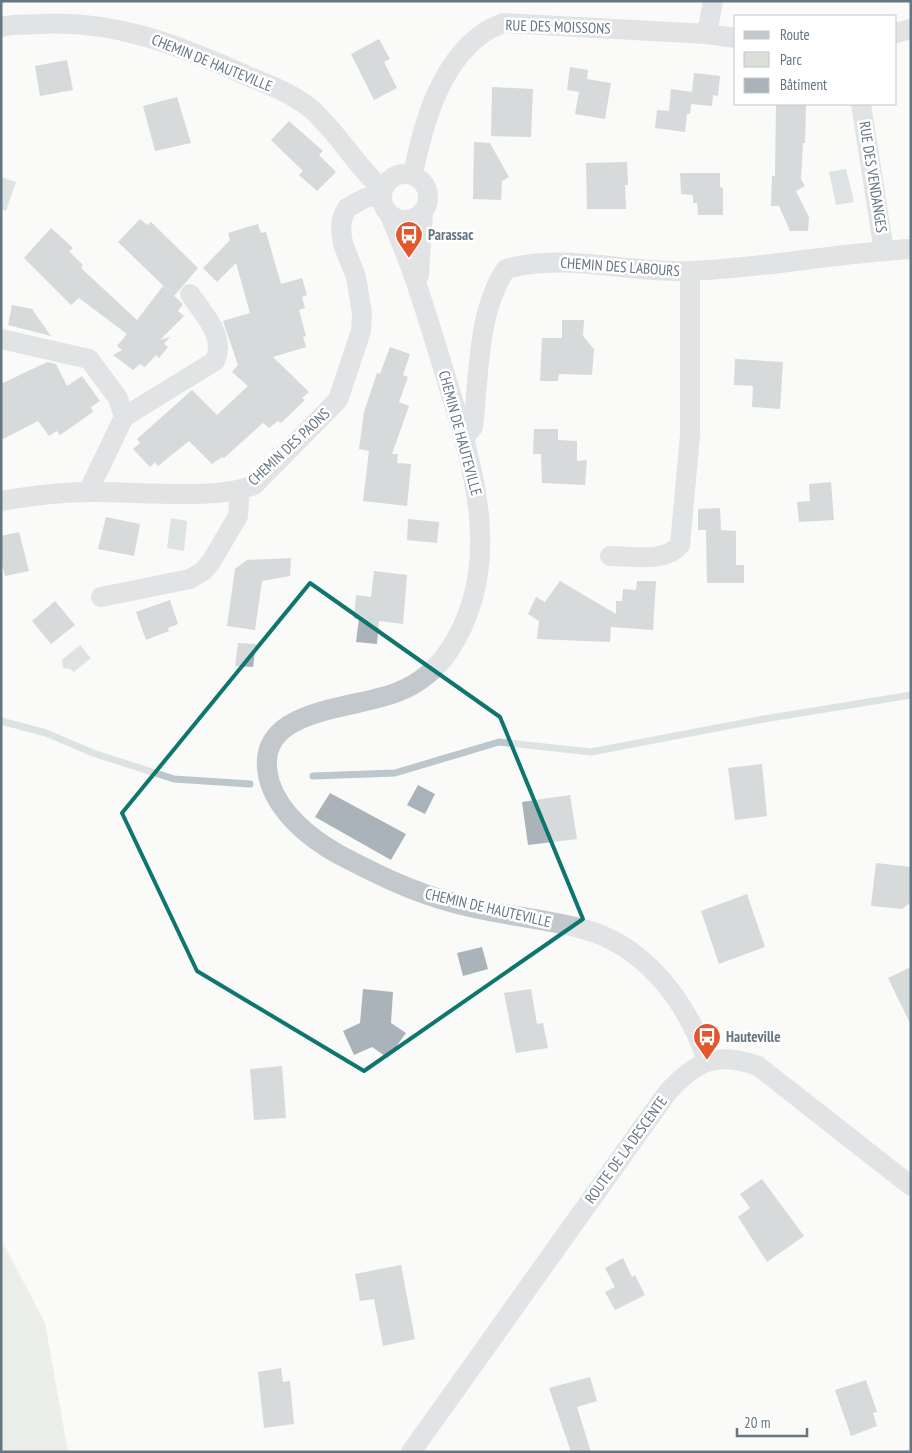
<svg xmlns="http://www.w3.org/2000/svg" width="912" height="1453" font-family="'PT Sans Narrow',sans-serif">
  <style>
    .green { fill: #dadfd7 }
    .water { fill: #bbc7cb }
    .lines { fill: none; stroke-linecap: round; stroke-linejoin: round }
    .stream { stroke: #bbc7cb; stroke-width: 7 }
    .building { fill: #aab3b9 }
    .street { stroke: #c3c8cc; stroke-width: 20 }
    .marked { fill: none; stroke: #0f766e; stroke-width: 4; stroke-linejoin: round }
    .labels { text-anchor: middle; stroke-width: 5; stroke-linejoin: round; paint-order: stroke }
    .street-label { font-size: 15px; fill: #657683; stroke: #fff }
    .poi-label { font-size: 15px; font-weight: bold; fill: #657683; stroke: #fff; text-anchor: start }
  </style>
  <rect width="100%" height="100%" fill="#fafaf8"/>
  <path class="green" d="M1,1239L45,1323L68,1452H1Z"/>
  <path class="water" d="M846,169L854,202L836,205L829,172Z
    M1,177L16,182L6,211L1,209Z
    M171,518L187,521L184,551L167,548Z
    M80,645L91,658L74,672L70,669L63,668L62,660Z"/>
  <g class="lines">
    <path class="stream" d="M1,721L46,733L93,753L174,779L250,784
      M313,776L395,773L499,742L591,752L764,719L911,695"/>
  </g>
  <path class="building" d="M379,39L390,59L384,62L397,88L374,100L351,54Z
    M67,60L73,90L40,96L35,66Z
    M570,67L588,70L587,79L611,83L605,119L575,114L579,92L567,90Z
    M694,73L720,76L718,96L713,95L712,106L691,104L690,114H687L685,132L655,128L657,110L669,111L671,89L692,92Z
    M492,87L533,89L531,137L491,136Z
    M177,97L191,143L155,151L143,106Z
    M776,104H806L805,143H803L801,179L805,186L796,191L809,217L808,231H790L779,206H771L772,176H775Z
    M289,121L323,151L319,155L336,172L317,191L299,175L303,171L271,140Z
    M474,142L490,143L509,177L502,181L501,200L473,199Z
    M627,162L628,185H625L626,209H587L586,163Z
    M680,173H720V187L723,188V215H698L697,203H693V195L681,194Z
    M140,219L147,225L151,222L198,268L174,296L118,242Z
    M258,224L261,233L266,232L281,284L302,278L307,295L302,297L305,308L299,310L306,336L303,337L306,347L273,357L309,392L302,398L305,400L281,423L278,421L269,428L263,423L224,458L222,457L212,464L189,441L158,466L155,462L150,467L133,449L140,443L137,439L192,390L217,415L248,386L232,372L238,365L223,321L250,313L236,263L217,282L203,268L230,240L228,233Z
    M51,228L73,248L69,251L83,265L81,268L137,320L163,286L183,304L178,311L184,316L160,340L170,337L164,344L168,347L159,358L156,355L145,367L140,364L133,370L113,355L122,350L117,346L127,334L79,298L71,305L24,258Z
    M12,305L32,309L51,336L8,325Z
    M562,320H584L583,336L594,349L592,375L559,374L558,381H540L542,338H562Z
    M390,347L410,354L403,375L408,377L399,402L409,406L392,454H398L397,463L411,464L407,506L363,501L369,451L359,449L364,412L377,373L380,374Z
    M735,359L783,362L780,409L752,407L753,386L734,385Z
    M47,362L56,364L67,386L82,376L100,401L91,407L93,412L60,435L57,431L49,436L38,421L1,440V384Z
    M534,429H558V440L577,441V461L587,460L585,485L542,483L541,454H533Z
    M831,482L834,520L799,522L797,502L810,501L809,484Z
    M720,508L721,530L736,531V565H744V583H707L706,530H698V509Z
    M106,517L140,524L134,556L98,549Z
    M408,519L439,522L437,543L407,540Z
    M19,532L29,571L5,576L1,560V536Z
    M291,558L290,576L262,581L255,630L227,626L235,569L247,560Z
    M374,571L407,575L403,624L379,621L377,644L356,642L359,619L354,618L356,595L371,597Z
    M560,581L616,614V601H622L623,589L636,590L637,581H656L653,630L611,627L610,642L537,639L539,621L528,614L536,597L545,602Z
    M170,600L178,624L168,628L169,631L146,640L136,612Z
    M55,601L75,625L51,644L32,621Z
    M238,643L256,644L253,667L235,666Z
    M762,764L767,816L735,820L728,768Z
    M418,785L435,794L425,814L407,805Z
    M330,793L406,834L391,860L315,817Z
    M570,795L577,839L528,845L522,802Z
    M876,863L911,867V902L902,909L871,906Z
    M747,894L765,947L719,964L701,911Z
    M482,947L488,969L463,976L457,953Z
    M911,967V1025L888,978Z
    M363,989L393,992L391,1023L406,1033L388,1058L372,1047L354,1055L343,1031L360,1023Z
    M531,989L537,1024L543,1023L548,1048L516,1053L504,993Z
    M282,1066L286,1118L254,1120L250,1069Z
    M762,1179L804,1236L767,1262L738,1217L750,1208L740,1194Z
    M623,1258L632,1277L635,1275L645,1295L615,1310L605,1292L615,1287L605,1268Z
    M401,1265L415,1339L383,1346L374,1299L360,1301L355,1274Z
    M281,1368L283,1382L290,1381L294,1424L264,1428L258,1372Z
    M590,1377L597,1401L577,1407L591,1452H571L549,1388Z
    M866,1380L877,1412L873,1413L877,1426L851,1436L835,1390Z"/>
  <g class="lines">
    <path class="street" d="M1,27C13,24 26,25 39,24C114,20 176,44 243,74C266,84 290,92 310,108C338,132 355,165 383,190
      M896,33L911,29
      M707,34L713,1
      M861,104L884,251
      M382 197a23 23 0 1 1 46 0a23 23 0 1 1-46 0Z
      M413,174C423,125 439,65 482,34C488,29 496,26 503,23L707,34L736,38
      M389,214C412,264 427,316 443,368C471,460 508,564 448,652C437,669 418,684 400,691C356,711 247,705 270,783C280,814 311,839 338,854C376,874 412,892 454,903C496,915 541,918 583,929C645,945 688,1003 707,1061
      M419,275L423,212
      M1,339L89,359L118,398L124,417L88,492
      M124,417L215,361C226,336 204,315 190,294
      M464,438L473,427C479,378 477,311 506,269C565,252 630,274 691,271C765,268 837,253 911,249
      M1,501C30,496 60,492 89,492C135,491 214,501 254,485L338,400L361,331L362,313L356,277L343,244L341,230L342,219L347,208L365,198L382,195
      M610,556C632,556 665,563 680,545L690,435V271
      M101,597L190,579L203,571L211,562L238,516L240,490
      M411,1452L667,1093C696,1061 716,1051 758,1066L911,1186"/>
  </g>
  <path d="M0 0H912V1453H0ZM310,583L500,717L583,919L364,1071L197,971L122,813Z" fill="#fafaf8" fill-opacity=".55" fill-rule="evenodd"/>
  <path class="marked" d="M310,583L500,717L583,919L364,1071L197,971L122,813Z"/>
  <defs>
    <symbol id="bus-pin" viewBox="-11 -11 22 30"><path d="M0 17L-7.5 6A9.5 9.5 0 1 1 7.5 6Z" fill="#e4572e" stroke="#fff"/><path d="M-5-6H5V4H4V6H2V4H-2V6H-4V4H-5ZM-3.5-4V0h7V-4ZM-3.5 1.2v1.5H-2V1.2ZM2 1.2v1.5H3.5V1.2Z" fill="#fff"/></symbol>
  </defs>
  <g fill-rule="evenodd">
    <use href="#bus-pin" x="393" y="219" width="32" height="43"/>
    <use href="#bus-pin" x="691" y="1021" width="32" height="43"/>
  </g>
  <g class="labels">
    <g class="street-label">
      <text transform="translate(558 27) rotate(2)" y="5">RUE DES MOISSONS</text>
      <text transform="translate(212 63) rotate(22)" y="5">CHEMIN DE HAUTEVILLE</text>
      <text transform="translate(873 177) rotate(81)" y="5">RUE DES VENDANGES</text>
      <text transform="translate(620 267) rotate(4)" y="5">CHEMIN DES LABOURS</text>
      <text transform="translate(460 433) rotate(75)" y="5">CHEMIN DE HAUTEVILLE</text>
      <text transform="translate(289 447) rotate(-43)" y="5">CHEMIN DES PAONS</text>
      <text transform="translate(488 908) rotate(13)" y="5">CHEMIN DE HAUTEVILLE</text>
      <text transform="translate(626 1150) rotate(-54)" y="5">ROUTE DE LA DESCENTE</text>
    </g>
    <g class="poi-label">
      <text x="428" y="240">Parassac</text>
      <text x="726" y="1042">Hauteville</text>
    </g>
  </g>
  <rect width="912" height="1453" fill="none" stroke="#657683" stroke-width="5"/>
  <rect x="734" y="15" width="162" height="90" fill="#ffffff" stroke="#c1c8cd"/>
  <rect x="744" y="31" width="25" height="8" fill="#c3c8cc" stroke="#c1c8cd"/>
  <text x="780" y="40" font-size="15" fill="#657683">Route</text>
  <rect x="744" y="52" width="25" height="15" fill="#dadfd7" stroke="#c1c8cd"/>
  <text x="780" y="65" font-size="15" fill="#657683">Parc</text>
  <rect x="744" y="78" width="25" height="15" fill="#aab3b9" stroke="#c1c8cd"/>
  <text x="780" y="90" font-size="15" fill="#657683">Bâtiment</text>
  <path d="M737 1428v8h70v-8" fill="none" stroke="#657683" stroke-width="2.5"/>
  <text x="744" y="1428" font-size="15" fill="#657683" stroke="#ffffff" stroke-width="4" paint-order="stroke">20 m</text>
</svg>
